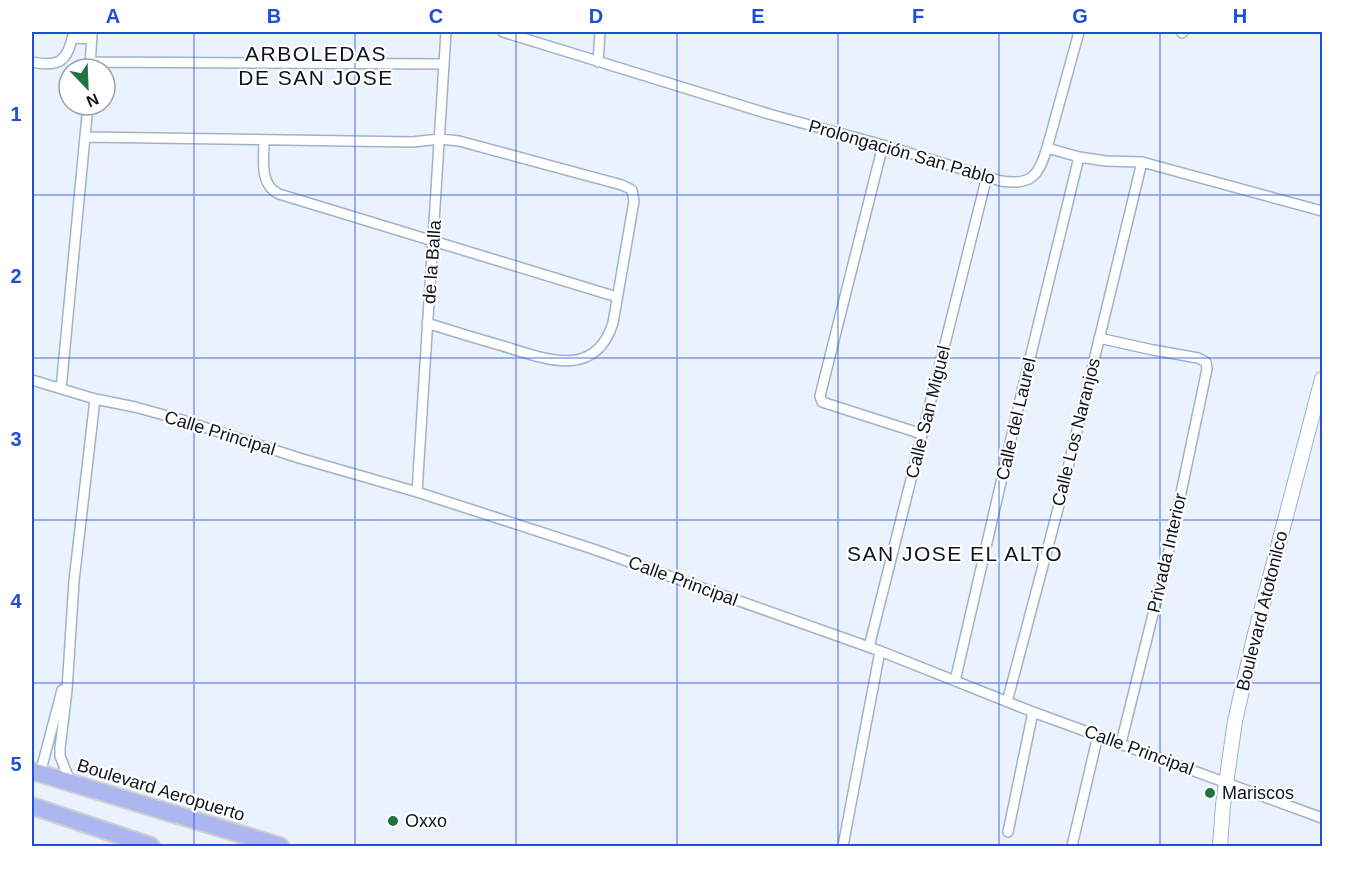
<svg xmlns="http://www.w3.org/2000/svg" width="1354" height="878" font-family="Arial,sans-serif">
  <style>
    .lines { fill: none; stroke-linecap: round; stroke-linejoin: round }
    .street-casing { stroke: #9fb2cb; stroke-width: 12 }
    .secondary-casing { stroke: #9fb2cb; stroke-width: 16 }
    .highway-casing { stroke: #cfd0d2; stroke-width: 20 }
    .street { stroke: #fff; stroke-width: 9 }
    .secondary { stroke: #fff; stroke-width: 14 }
    .highway { stroke: #acb7ef; stroke-width: 16 }
    .grid { fill: none; stroke: #1d4ed8; stroke-width: 1.5; stroke-opacity: 0.55 }
    .poi-dot { fill: #237243; stroke: #fff; stroke-width: 2 }
    .labels { text-anchor: middle; stroke-width: 4.5; stroke-linejoin: round; paint-order: stroke }
    .street-label { font-size: 18px; fill: #0e151e; stroke: #fff }
    .poi-label { font-size: 18px; fill: #0e151e; stroke: #fff; text-anchor: start }
    .quarter-label { font-size: 21px; letter-spacing: 1.5px; fill: #0e151e; stroke: #fff }
    .neatline { fill: none; stroke: #1d4ed8; stroke-width: 2 }
    .grid-label { font-size: 20px; text-anchor: middle; font-weight: bold; fill: #1d4ed8 }
  </style>
  <rect width="100%" height="100%" fill="#eaf2fd"/>
  <g class="lines">
    <defs>
      <path id="street" d="M503,32L769,114L883,145L1001,181C1032,186 1039,175 1047,148L1079,157L1106,161L1142,162L1322,211
        M1182,33L1183,32
        M32,62C56,67 67,63 72,38L92,39
        M91,62L444,64
        M598,62L600,32
        M90,69L92,32
        M86,137L412,142L440,139L459,141L622,185L632,190L634,201L613,323C595,380 545,359 503,346C478,339 452,331 427,323
        M264,140C264,159 259,185 279,194L617,297
        M883,145L820,396L822,402L922,434
        M1047,148L1079,32
        M1099,338L1153,350L1198,358L1206,362L1207,369L1169,550L1121,743
        M32,380L95,399L135,407L182,420L299,458L417,492L593,549L880,651L1033,712L1322,818
        M61,389L88,105
        M417,492L446,32
        M869,647L987,176
        M955,681L1023,387L1079,157
        M1007,702L1059,505L1142,162
        M40,774L62,690
        M71,784L60,756V748L67,690L74,581L95,399
        M1008,832L1033,712
        M843,846L880,651
        M1072,846L1098,735"/>
      <path id="secondary" d="M1220,846L1223,805L1235,721L1254,638L1322,379"/>
      <path id="highway" d="M32,771L280,846
        M32,806L151,846"/>
    </defs>
    <use href="#street" class="street-casing"/>
    <use href="#secondary" class="secondary-casing"/>
    <use href="#highway" class="highway-casing"/>
    <use href="#street" class="street"/>
    <use href="#secondary" class="secondary"/>
    <use href="#highway" class="highway"/>
  </g>
  <path class="grid" d="M194,32V846M355,32V846M516,32V846M677,32V846M838,32V846M999,32V846M1160,32V846M32,195H1322M32,358H1322M32,520H1322M32,683H1322"/>
  <g class="poi-dot">
    <circle cx="1210" cy="793" r="6"/>
    <circle cx="393" cy="821" r="6"/>
  </g>
  <g class="labels">
    <g class="street-label">
      <text transform="translate(902 152) rotate(16)" y="6">Prolongación San Pablo</text>
      <text transform="translate(432 262) rotate(-86)" y="6">de la Balla</text>
      <text transform="translate(928 412) rotate(-76)" y="6">Calle San Miguel</text>
      <text transform="translate(1016 419) rotate(-77)" y="6">Calle del Laurel</text>
      <text transform="translate(1076 432) rotate(-76)" y="6">Calle Los Naranjos</text>
      <text transform="translate(220 433) rotate(17)" y="6">Calle Principal</text>
      <text transform="translate(1167 553) rotate(-77)" y="6">Privada Interior</text>
      <text transform="translate(683 581) rotate(20)" y="6">Calle Principal</text>
      <text transform="translate(1262 611) rotate(-76)" y="6">Boulevard Atotonilco</text>
      <text transform="translate(1139 750) rotate(20)" y="6">Calle Principal</text>
      <text transform="translate(161 790) rotate(17)" y="6">Boulevard Aeropuerto</text>
    </g>
    <g class="poi-label">
      <text x="1222" y="799">Mariscos</text>
      <text x="405" y="827">Oxxo</text>
    </g>
    <g class="quarter-label">
      <text x="316" y="61">ARBOLEDAS<tspan x="316" dy="24">DE SAN JOSE</tspan></text>
      <text x="955" y="561">SAN JOSE EL ALTO</text>
    </g>
  </g>
  <rect width="1354" height="878" fill="none" stroke="#ffffff" stroke-width="66"/>
  <g transform="translate(87 87) rotate(157)"><circle r="28" fill="#ffffff" stroke="#9fa1a5" stroke-width="1.5"/>
  <path d="M0-4.5L10 22L0 15L-10 22Z" fill="#237243"/>
  <text y="-9" font-size="16" font-weight="bold" text-anchor="middle" fill="#0e151e">N</text>
  </g>
  <rect x="33" y="33" width="1288" height="812" class="neatline"/>
  <g class="grid-label">
    <text x="113" y="23">A</text>
    <text x="274" y="23">B</text>
    <text x="436" y="23">C</text>
    <text x="596" y="23">D</text>
    <text x="758" y="23">E</text>
    <text x="918" y="23">F</text>
    <text x="1080" y="23">G</text>
    <text x="1240" y="23">H</text>
    <text x="16" y="121">1</text>
    <text x="16" y="283">2</text>
    <text x="16" y="446">3</text>
    <text x="16" y="608">4</text>
    <text x="16" y="771">5</text>
  </g>
</svg>
